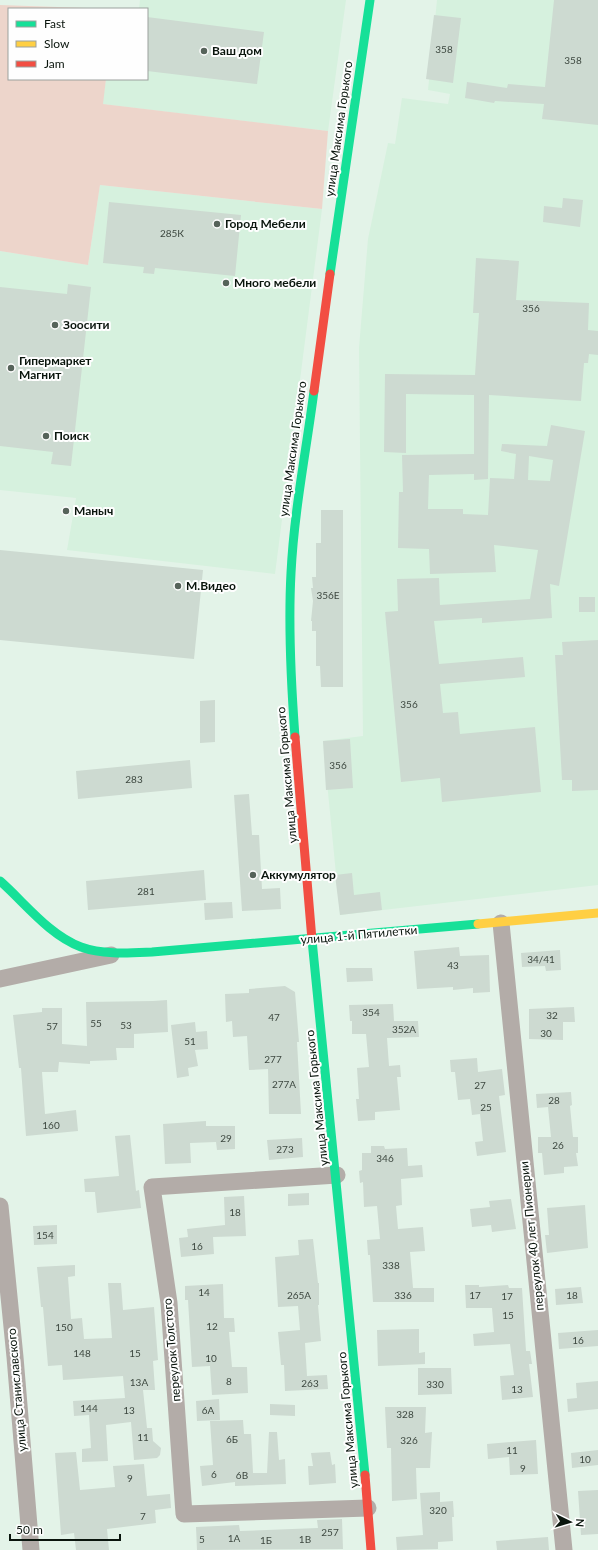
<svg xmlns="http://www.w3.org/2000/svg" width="598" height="1550" font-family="Lato,sans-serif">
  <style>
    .built { fill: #d6f1de }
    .green { fill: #edd5cb }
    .building { fill: #cddad1; fill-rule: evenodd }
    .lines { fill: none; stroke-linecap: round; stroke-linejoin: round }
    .street { stroke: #b3aca8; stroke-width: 17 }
    .fast { stroke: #16e098; stroke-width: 9 }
    .slow { stroke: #ffcf43; stroke-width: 9 }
    .jam { stroke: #f24e42; stroke-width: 9 }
    .poi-dot { fill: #56635a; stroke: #fefefe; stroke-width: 1.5 }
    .labels { text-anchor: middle; stroke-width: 4; stroke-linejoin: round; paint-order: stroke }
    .number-label { font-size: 10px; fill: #3c473f }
    .poi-label { font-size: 12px; font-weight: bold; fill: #0a150d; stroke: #fefefe; text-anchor: start }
    .street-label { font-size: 12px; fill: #0a150d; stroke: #fefefe }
  </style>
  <rect width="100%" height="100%" fill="#e3f3e8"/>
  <path class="built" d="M140,0H346L328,131L102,104L106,79H147V9H115H139Z
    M437,0H598V885L340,915L323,741L363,736L359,348L368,239L388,143L395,144L402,98L448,104L450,94L428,90Z
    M100,185L322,209L275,574L67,550L76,498L0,490V251L88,265Z"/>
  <path class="green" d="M0,5L115,9H9V79H106L103,104L328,131L322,209L100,185L88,265L0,251Z"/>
  <path class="building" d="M554,0H598V125L542,119L544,104L495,101L494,103L465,98L467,82L507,88L508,84L545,87Z
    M434,15L461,18L453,83L426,79Z
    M147,17L264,32L257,84L147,71Z
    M563,198L583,200L580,227L543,222L544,206L562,208Z
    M109,202L241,215L235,276L155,268L154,274L143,273L144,267L103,263Z
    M476,258L519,261L516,300L589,303L588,330L598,331V355L589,354L588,363H584L581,401L489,395L488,479L474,480V474L429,475L428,509H463V514L488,515L490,478L514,479L516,454L501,451L502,444L547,446L551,425L585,431L559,586L550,584L552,618L482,623V618L434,621L439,664L523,657L525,677L440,684L443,713L458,712L460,734L535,727L541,792L442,802L440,778L401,782L385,612L398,611L397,579L439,578L440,605L530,599L538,550L494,545L496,572L430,574L429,549L398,548L399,492H403L402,455L474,454V395L406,394V453L384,452L385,374L475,375L479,313H473ZM529,456L553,460L550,481L528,480Z
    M68,284L91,287L71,466L51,464L53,452L0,446V287L67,294Z
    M321,510H343V687H321L320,666H316V631H312V621H311L313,601L311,588H313L312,577H316V543H321Z
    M0,550L203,570L194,659L0,640Z
    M579,597H595V612H579Z
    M598,640V790L572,791V780H562L555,655H563L562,642Z
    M215,700V742L200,743V701Z
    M350,739L353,788L326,790L323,741Z
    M190,760L192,788L78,799L76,771Z
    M249,794L252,835H259L262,889L280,888L281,909L242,911L234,795Z
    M204,870L206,900L88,910L86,881Z
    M352,873L354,895L380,892L382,910L340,915L335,875Z
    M232,902L233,918L205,920L204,903Z
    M459,947L460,956L489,955L490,992L473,993V988L453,990V987L417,989L414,951Z
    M560,950L561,970L546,971L545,966L522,967L521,953Z
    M346,968H372L373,981L347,982Z
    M285,986L295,992L299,1042H297L301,1114H269L268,1069L249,1070L247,1036L233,1037L232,1021L226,1022L225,994L249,993V989Z
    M167,1000L168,1032L134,1034V1048H116L117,1060L90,1061V1064L59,1062L58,1072H42L45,1114L76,1110L78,1131L26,1136L21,1068H19L13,1015L42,1012V1008H62V1044L87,1046L86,1002L153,1001Z
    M393,1004L394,1021H418L419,1037L387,1038L389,1066L400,1065L401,1077H397L400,1110L375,1112V1120L358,1121L356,1099H359L357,1068L369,1067L366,1034H352V1021H350L349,1005Z
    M574,1007L575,1022H563V1040L529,1039V1009Z
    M195,1022L196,1032L207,1031L208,1049L195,1050L198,1066L188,1068L189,1076L177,1078L171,1025Z
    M477,1058L478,1072L502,1069L505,1095L499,1096L506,1152L477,1156L475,1142L483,1141L480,1114L472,1115L470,1099L458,1100L455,1072H451L450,1060Z
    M571,1092L572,1105L570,1106L573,1137H578V1153H576L578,1166L564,1167V1173L544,1175L542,1153H538V1137H551L548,1107L537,1108L536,1094Z
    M206,1121V1126H235V1149L217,1150L216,1142L190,1143L191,1163L165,1164L163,1124Z
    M130,1135L136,1191L139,1190L141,1208L97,1213L95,1192H85L84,1179L119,1176L115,1136Z
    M302,1138L303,1157L269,1160L267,1140Z
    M371,1146H384L385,1149L407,1148L408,1166L422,1165L423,1177L401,1179L402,1205L396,1206L398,1229L423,1227L425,1251L410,1252L413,1288H434V1302H373L370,1255H368L367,1240L380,1239L377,1206L364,1207L363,1182L360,1183L359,1171L362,1170V1153H371Z
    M309,1193V1205L288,1206V1194Z
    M244,1196L246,1236L213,1237L214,1254L181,1257L179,1238L188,1237L187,1229L225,1225L224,1197Z
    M511,1199L516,1229L492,1232L491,1225L472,1227L470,1209L490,1207L489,1201Z
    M585,1205L588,1248L547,1253L545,1235H549L547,1208Z
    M57,1225V1244L34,1245L33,1226Z
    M313,1239L318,1283H319V1305H318L321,1341L305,1343L307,1376L327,1375L328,1389L285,1391L284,1365H281L278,1332L300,1330L298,1306L278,1307L275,1257L299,1255L298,1240Z
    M75,1265V1276L68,1277L71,1319L82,1318L84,1339L112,1338L108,1283H121L123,1310L154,1307L158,1360L153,1361L155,1390H143L147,1428H152L153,1441L161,1448L160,1455L157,1458L134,1460L131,1422L106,1425L108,1461L82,1462V1449L91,1448L89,1415L74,1416L73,1401L125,1398L123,1376L63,1380L62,1365L48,1366L43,1307H41L37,1267Z
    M223,1284L224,1318H234L235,1332H229L232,1367H247L248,1393L212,1395L210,1366L192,1367L188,1300H185V1286Z
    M465,1285H479V1287L508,1285L509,1288H522L526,1351H530L532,1364H529L533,1397L502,1400L500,1376L514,1375L510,1344L474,1346L473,1334L494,1332L492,1308H466Z
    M581,1287L583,1303L556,1305L555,1289Z
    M419,1329V1353L425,1352V1364L378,1366L377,1330Z
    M598,1330V1346L559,1349L558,1333Z
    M418,1368H451L452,1394L418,1395Z
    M598,1381V1409L568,1412L567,1399L577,1398L576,1383Z
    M219,1399L220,1420L197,1421L196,1401Z
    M270,1404L295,1405V1416L270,1415Z
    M385,1407H426L425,1433L432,1432L430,1468H416L417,1499L392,1501L391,1448H387Z
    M243,1420L244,1434H251L253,1473H267L269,1432H277L279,1460L285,1459L286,1484L235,1486V1482L202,1486L200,1466L213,1465L210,1421Z
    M536,1440L538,1474L510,1475L509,1457L488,1459L487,1444Z
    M598,1450V1465L572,1468L571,1453Z
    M76,1452L80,1490L115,1487L113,1466L144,1464L147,1496L170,1494L171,1508L155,1510L156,1523L107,1529L109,1550H76L74,1533L61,1535L55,1453Z
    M330,1452L332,1465L335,1464L336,1483L309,1485L308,1466H313L311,1453Z
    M598,1490V1534L581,1535L578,1491Z
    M440,1492V1502L453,1501L454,1517H452L453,1541L438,1542V1549L397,1550L396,1537L423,1535L420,1493Z
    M342,1519L343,1549L197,1550L196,1527L239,1525L240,1531L318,1528L317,1520Z
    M548,1537L549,1550H497L496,1541Z"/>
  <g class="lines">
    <path class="street" d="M501,923L564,1550
      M0,979L111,955
      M337,1175L152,1187L169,1303L184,1514L368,1508
      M0,1206L15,1357L31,1550"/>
    <path class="fast" d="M330,274L370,0
      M295,737C291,683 288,628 291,573C294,512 306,452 314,391
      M0,881C25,903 49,935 81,947C103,955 129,953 152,952L478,924
      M312,940L365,1475"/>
    <path class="slow" d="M478,924L598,913"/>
    <path class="jam" d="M314,391L330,274
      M295,737L312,940
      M365,1475L371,1550"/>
  </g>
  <g class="poi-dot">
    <circle cx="204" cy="51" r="4"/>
    <circle cx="217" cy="224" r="4"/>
    <circle cx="226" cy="283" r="4"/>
    <circle cx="55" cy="325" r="4"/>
    <circle cx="11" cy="368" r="4"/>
    <circle cx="46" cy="436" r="4"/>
    <circle cx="66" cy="511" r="4"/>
    <circle cx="178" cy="586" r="4"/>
    <circle cx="253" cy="875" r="4"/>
  </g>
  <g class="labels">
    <g class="number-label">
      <text x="444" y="53">358</text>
      <text x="573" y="64">358</text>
      <text x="172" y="237">285К</text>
      <text x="531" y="312">356</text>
      <text x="328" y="599">356Е</text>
      <text x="409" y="708">356</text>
      <text x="338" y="769">356</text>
      <text x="134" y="783">283</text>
      <text x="146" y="895">281</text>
      <text x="541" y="963">34/41</text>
      <text x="453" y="969">43</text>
      <text x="371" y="1016">354</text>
      <text x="552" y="1019">32</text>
      <text x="274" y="1021">47</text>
      <text x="96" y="1027">55</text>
      <text x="126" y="1029">53</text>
      <text x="52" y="1030">57</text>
      <text x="404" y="1033">352А</text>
      <text x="546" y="1037">30</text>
      <text x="190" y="1045">51</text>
      <text x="273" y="1063">277</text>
      <text x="284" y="1088">277А</text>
      <text x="480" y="1089">27</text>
      <text x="554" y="1104">28</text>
      <text x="486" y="1111">25</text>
      <text x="51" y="1129">160</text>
      <text x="226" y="1142">29</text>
      <text x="558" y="1149">26</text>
      <text x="285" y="1153">273</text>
      <text x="385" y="1162">346</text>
      <text x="235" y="1216">18</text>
      <text x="45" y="1239">154</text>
      <text x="197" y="1250">16</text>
      <text x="391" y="1269">338</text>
      <text x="204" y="1296">14</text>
      <text x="299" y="1299">265А</text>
      <text x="403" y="1299">336</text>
      <text x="475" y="1299">17</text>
      <text x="572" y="1299">18</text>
      <text x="507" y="1300">17</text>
      <text x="508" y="1319">15</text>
      <text x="212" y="1330">12</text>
      <text x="64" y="1331">150</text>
      <text x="578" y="1344">16</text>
      <text x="82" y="1357">148</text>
      <text x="135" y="1357">15</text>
      <text x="211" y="1362">10</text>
      <text x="229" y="1385">8</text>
      <text x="139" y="1386">13А</text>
      <text x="310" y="1387">263</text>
      <text x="435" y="1388">330</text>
      <text x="517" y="1393">13</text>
      <text x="89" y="1412">144</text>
      <text x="129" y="1414">13</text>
      <text x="208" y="1414">6А</text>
      <text x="405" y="1418">328</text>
      <text x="143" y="1441">11</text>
      <text x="232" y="1443">6Б</text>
      <text x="409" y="1444">326</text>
      <text x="512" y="1454">11</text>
      <text x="585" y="1463">10</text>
      <text x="523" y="1472">9</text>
      <text x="214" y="1478">6</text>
      <text x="242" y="1479">6В</text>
      <text x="130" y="1482">9</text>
      <text x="438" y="1514">320</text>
      <text x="143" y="1520">7</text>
      <text x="330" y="1536">257</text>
      <text x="234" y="1542">1А</text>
      <text x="202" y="1543">5</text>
      <text x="305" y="1543">1В</text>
      <text x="266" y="1544">1Б</text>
    </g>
    <g class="poi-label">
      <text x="212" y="55">Ваш дом</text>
      <text x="225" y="228">Город Мебели</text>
      <text x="234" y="287">Много мебели</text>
      <text x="63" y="329">Зоосити</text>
      <text x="19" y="365">Гипермаркет<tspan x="19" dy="14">Магнит</tspan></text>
      <text x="54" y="440">Поиск</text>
      <text x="74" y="515">Маныч</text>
      <text x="186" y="590">М.Видео</text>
      <text x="261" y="879">Аккумулятор</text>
    </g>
    <g class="street-label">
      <text transform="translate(339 129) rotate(-82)" y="4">улица Максима Горького</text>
      <text transform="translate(293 449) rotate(-82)" y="4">улица Максима Горького</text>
      <text transform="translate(287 775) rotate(-95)" y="4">улица Максима Горького</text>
      <text transform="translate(359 935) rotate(-5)" y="4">улица 1-й Пятилетки</text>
      <text transform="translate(317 1098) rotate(-96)" y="4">улица Максима Горького</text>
      <text transform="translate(532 1236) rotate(-96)" y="4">переулок 40 лет Пионерии</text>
      <text transform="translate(172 1350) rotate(-95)" y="4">переулок Толстого</text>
      <text transform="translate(17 1390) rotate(-95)" y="4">улица Станиславского</text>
      <text transform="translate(348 1420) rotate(-95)" y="4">улица Максима Горького</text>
    </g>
  </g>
  <rect x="8" y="8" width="140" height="72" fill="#fefefe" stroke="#9ca19e"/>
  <rect x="16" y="21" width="20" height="6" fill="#16e098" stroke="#9ca19e"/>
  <text x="44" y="28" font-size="12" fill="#0a150d">Fast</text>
  <rect x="16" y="41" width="20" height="6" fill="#ffcf43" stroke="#9ca19e"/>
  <text x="44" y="48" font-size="12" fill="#0a150d">Slow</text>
  <rect x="16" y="61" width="20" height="6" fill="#f24e42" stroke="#9ca19e"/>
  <text x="44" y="68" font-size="12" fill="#0a150d">Jam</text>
  <g transform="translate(570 1522) rotate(95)" stroke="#fefefe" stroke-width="3" paint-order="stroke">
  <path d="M0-3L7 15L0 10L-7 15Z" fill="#0a150d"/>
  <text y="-6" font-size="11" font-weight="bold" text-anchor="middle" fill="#0a150d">N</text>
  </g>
  <path d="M10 1534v6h110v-6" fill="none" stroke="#0a150d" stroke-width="2"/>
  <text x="16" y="1534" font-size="12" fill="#0a150d" stroke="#fefefe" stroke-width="3" paint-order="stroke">50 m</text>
</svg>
